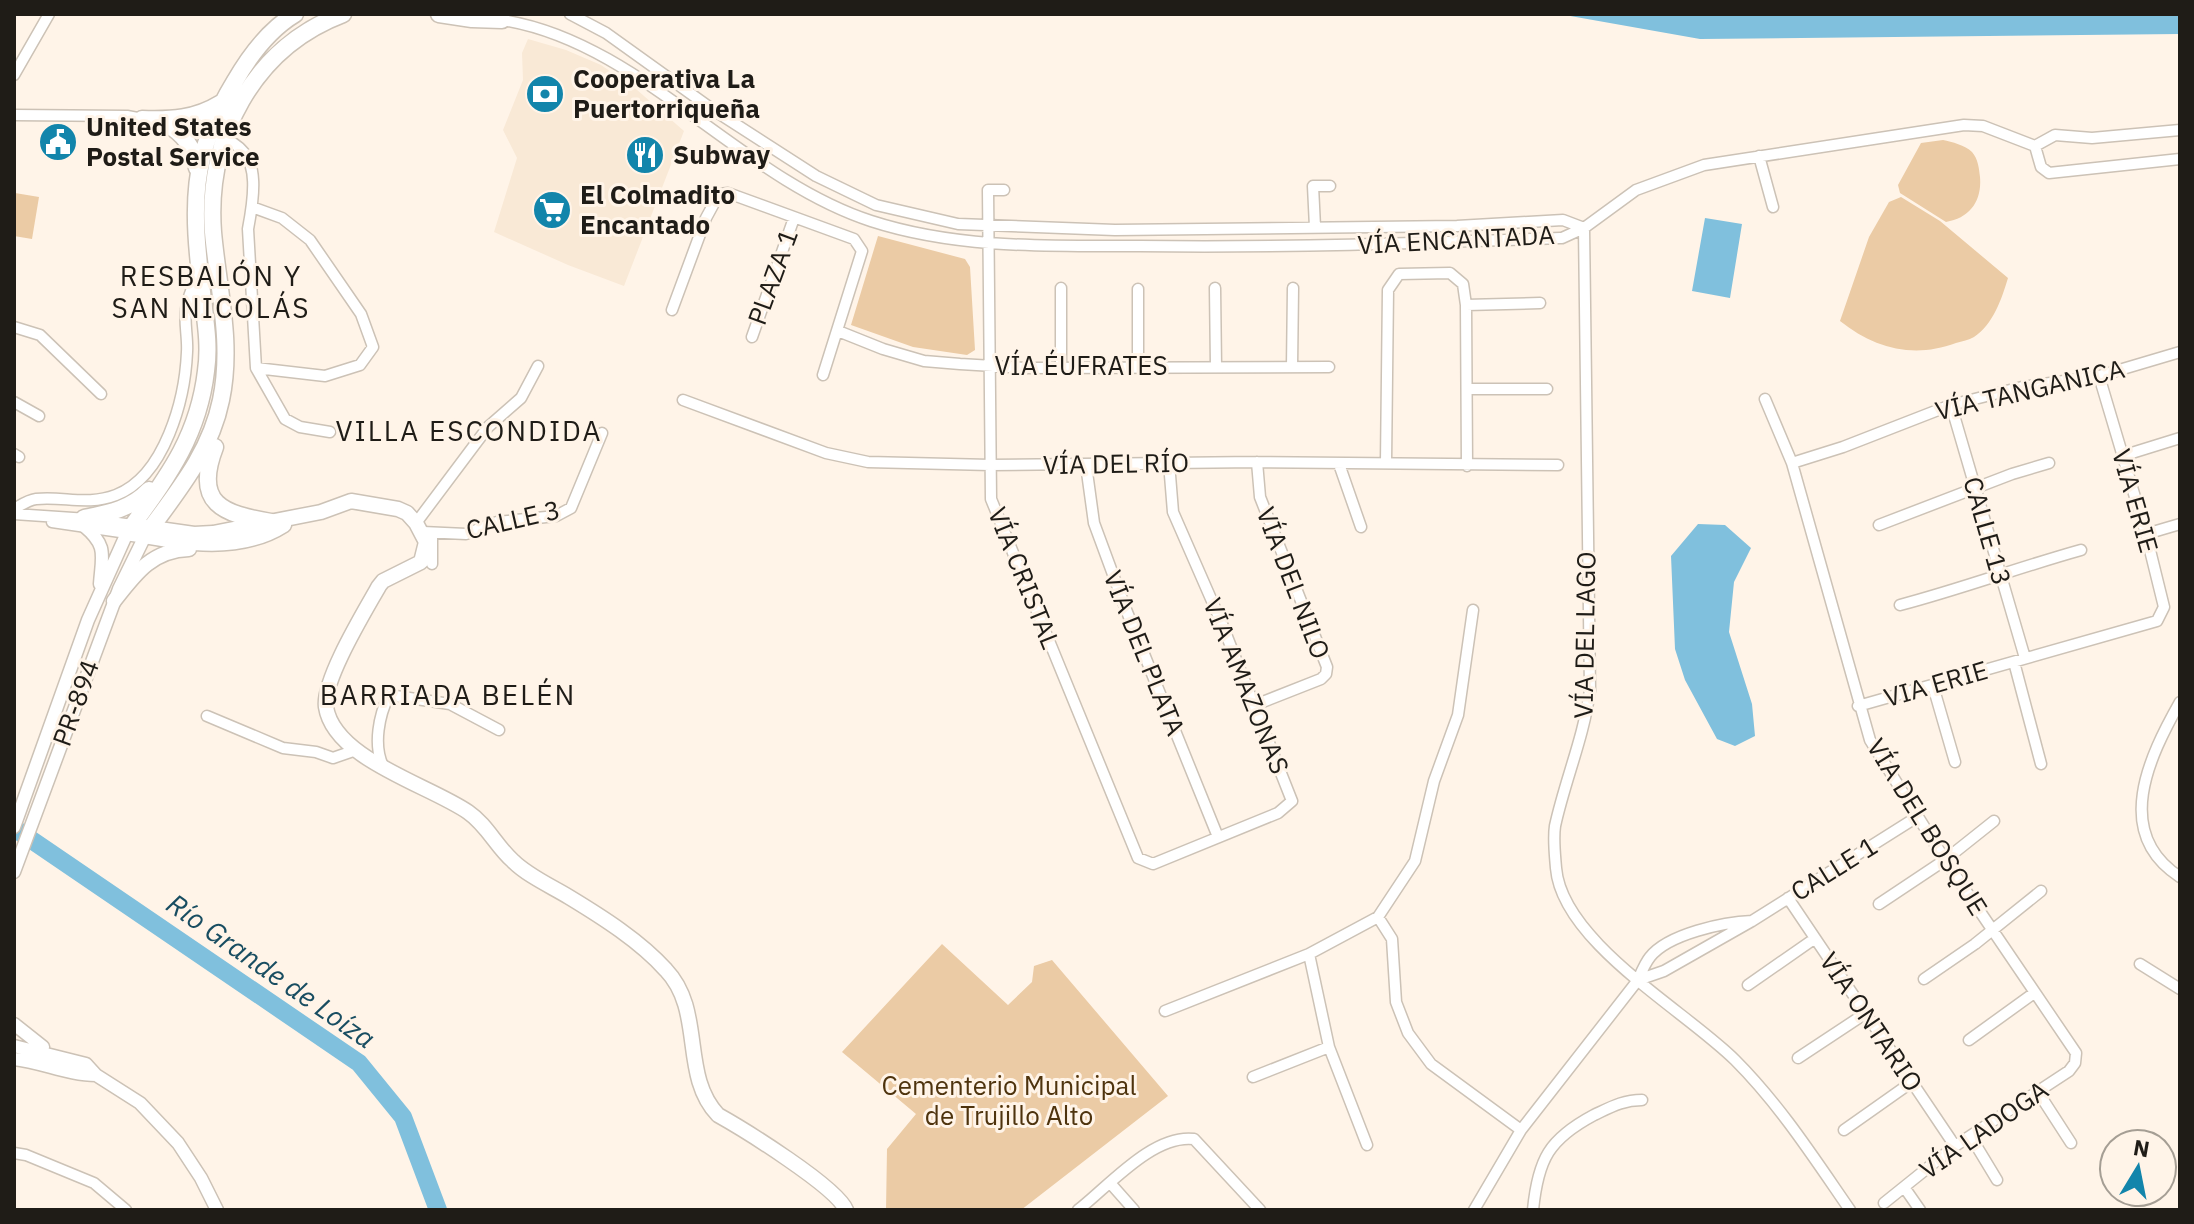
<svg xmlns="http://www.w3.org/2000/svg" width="2194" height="1224" font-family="'IBM Plex Sans',sans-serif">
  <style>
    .built { fill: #f9e9d6 }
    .green { fill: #ebcba5 }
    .water { fill: #80c0dd }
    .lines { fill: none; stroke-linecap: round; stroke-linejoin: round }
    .river { stroke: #80c0dd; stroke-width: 18 }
    .minor-casing { stroke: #ccc2b6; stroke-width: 13 }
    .tertiary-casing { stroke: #ccc2b6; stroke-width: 15 }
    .secondary-casing { stroke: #ccc2b6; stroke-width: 17 }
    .primary-casing { stroke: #ccc2b6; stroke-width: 19 }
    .minor { stroke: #fff; stroke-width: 10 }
    .tertiary { stroke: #fff; stroke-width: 12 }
    .secondary { stroke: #fff; stroke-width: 14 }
    .primary { stroke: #fff; stroke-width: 16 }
    .labels { text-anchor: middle; stroke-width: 6; stroke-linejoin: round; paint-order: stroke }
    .poi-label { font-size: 26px; font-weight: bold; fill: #1f1c17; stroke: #fff4e8; text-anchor: start }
    .street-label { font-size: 26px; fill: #1f1c17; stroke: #fff4e8 }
    .park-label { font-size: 26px; fill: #4e330d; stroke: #fff4e8 }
    .neighbourhood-label { font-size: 28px; letter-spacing: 2px; fill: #1f1c17; stroke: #fff4e8 }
    .water-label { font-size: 28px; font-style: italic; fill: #184d61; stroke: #fff4e8 }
  </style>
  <rect width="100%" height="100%" fill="#fff4e8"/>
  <path class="built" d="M528,39L566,50L601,65L636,89L684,131L624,286L568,265L494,232L517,158L503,130L523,80L522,53Z"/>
  <path class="green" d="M1943,140C1952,142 1965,145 1972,152C1978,159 1979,168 1980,177C1982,201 1970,218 1946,222L1900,193L1898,185L1921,143Z
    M15,193L39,197L32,239L14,236Z
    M1901,197L1940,221L2008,278C2002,298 1993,325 1974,337C1969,340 1962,341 1956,343C1913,359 1874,348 1840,321L1869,237L1889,202Z
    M878,236L965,259L970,267L975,350L967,355L913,347L851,325Z
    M942,944L1008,1005L1032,982L1034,966L1052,960L1168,1096L1021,1210H886L887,1149L916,1114L842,1052Z"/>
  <path class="water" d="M1559,14H2180V34L1700,39Z
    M1705,218L1742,224L1730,298L1692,291Z
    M1698,524L1725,525L1751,548L1734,582L1729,632L1752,704L1755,736L1735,746L1717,739L1685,680L1675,649L1671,556Z"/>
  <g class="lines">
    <path class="river" d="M14,828L359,1063L403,1117L438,1210"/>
    <defs>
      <path id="minor" d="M570,14L606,33L712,109L816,176L876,205L958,224L1115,230L1457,226L1563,220L1584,228
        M502,20C639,41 739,178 871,221C957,249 1050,246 1140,246C1281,248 1421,243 1562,238L1584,228L1636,190L1704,165L1964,125L1983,126L2035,146L2055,135L2092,138L2180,130
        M14,75L49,14
        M14,115L127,116L148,120
        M171,124C248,139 263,150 248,229L256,368L285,419L300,427L330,432
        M2035,146L2041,167L2049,173L2180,159
        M1759,156L1773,207
        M1004,190H988L991,499L1138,858L1153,864L1278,813L1292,801L1222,624L1173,512L1169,463
        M252,207L282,218L310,240L361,314L373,347L360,365L325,376L256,368
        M1315,227L1313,186H1330
        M1584,228L1590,690C1584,737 1565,780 1555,826C1553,839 1555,855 1556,868C1562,942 1686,1011 1735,1060C1780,1105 1814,1158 1850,1210
        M1215,288L1216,367
        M1466,305L1540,303
        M672,310L706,218L719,194L728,193L854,239L862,251L823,375
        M14,327L40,335L101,394
        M838,331L883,349L924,361L960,364L1026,368L1329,367
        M752,337L794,218
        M1138,367V289
        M1292,367L1293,288
        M1061,368V288
        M1467,389H1547
        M1765,399L1792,463L1870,740L1945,860L2076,1053L2075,1063L2069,1071L1955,1146L1884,1203
        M683,400L826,453L868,462L990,465L1257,462L1558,465
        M14,402L39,416
        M1951,405L2025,658
        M14,454L19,457
        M2122,456L2180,438
        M1386,462L1388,290L1399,274L1450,273L1463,284L1466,305L1467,466
        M1792,463L1843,447L1951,405L2022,387L2099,376L2180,352
        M1339,464L1361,527
        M1086,465L1094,523L1125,607L1218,837
        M14,509C21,505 28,500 36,499C64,496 87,506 116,495C165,476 185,399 187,352C188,338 184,323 186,309C187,298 194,285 197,274
        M14,514L88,519L133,525
        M52,522L127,533
        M416,523L488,427L521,398L538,366
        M1879,525L2012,474L2049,463
        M423,532L466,534L497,522L556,516L571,508L602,433
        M2146,534L2180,524
        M432,535V564
        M1900,605C1961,589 2020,567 2081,550
        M2014,662L2041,764
        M1933,686L1955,762
        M2180,702C2149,757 2112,833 2180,877
        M1255,705L1321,679L1326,674L1327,667L1260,497L1257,462
        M1858,706L2157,621L2164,607L2146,534L2099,376
        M207,716L283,748L316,752L333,758L356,750
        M383,766C373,745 379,715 389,695L450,704L499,730
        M1788,898L1955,1146
        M1879,904L1945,860L1994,821
        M1378,917L1392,939L1396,1002L1408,1033L1431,1064L1521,1130
        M1309,954L1329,1047L1367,1145
        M2140,964L2180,989
        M1924,979L1975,944L2041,891
        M1638,980L1664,971L1752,921L1917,817
        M1748,985L1814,939
        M1165,1011L1309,954L1378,917L1415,861L1434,781L1458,715L1473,610
        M1969,1040L2034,993
        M1798,1058L1866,1013
        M1253,1077L1329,1047
        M2038,1092L2071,1143
        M1844,1130L1912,1082
        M1971,1137L1997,1180
        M14,1153L26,1155L94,1183L126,1210
        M1111,1184L1134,1210
        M1904,1187L1920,1210
        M1078,1210C1109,1186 1153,1134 1194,1139L1260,1210
        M1474,1210L1521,1130L1638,980C1641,973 1645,963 1650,957C1668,934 1724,922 1752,921
        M1533,1210C1538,1159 1549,1139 1594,1115C1611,1107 1623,1100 1642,1100"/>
      <path id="tertiary" d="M84,526C108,546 102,555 100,584
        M14,827L88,620L127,533
        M14,872L119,589L145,536
        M14,1024L43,1047
        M14,1046L86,1064L96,1075L140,1103L178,1143L201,1178L217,1210
        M14,1059C42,1062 68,1075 96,1075"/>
      <path id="secondary" d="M145,527L194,534L213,533L321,512L351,501L398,509L407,513L416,523L426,542L421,562L383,581L379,586C365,611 322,681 326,707C334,759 429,785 468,812C487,825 496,846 513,861C528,876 551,886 569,897C602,917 640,941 666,970C705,1011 680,1075 718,1115C743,1129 837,1187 846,1210
        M127,533C178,542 237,555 284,525
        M114,601C135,574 152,550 189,549"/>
      <path id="primary" d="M439,14L472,19L502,20
        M142,119C171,120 195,119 221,103
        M165,123C184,134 193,146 197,168
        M215,447C193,504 223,514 271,522
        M84,518C109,513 131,509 149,490
        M127,533C165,480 198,439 206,371C210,344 205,319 202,292C192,208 189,156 235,81C250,55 270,29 295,14
        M145,536C176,493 210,454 221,400C233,343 218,289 213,232C206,138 253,48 343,14"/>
    </defs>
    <use href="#minor" class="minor-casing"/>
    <use href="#tertiary" class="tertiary-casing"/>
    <use href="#secondary" class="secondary-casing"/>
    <use href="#primary" class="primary-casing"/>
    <use href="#minor" class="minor"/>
    <use href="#tertiary" class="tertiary"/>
    <use href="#secondary" class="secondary"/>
    <use href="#primary" class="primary"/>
  </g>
  <defs>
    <symbol id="bank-disc" viewBox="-11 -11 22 22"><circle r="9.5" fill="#1285ab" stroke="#fff4e8"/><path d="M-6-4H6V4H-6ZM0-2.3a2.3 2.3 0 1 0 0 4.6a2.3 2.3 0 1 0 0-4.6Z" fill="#fff"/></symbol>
    <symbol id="civic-disc" viewBox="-11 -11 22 22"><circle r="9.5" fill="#1285ab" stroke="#fff4e8"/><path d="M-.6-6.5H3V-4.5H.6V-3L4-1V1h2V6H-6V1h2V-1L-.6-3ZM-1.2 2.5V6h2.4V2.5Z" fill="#fff"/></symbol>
    <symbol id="restaurant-disc" viewBox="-11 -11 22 22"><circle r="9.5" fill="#1285ab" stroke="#fff4e8"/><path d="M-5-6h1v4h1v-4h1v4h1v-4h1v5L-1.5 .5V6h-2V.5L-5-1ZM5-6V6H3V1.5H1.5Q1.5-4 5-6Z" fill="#fff"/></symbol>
    <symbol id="supermarket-disc" viewBox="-11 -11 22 22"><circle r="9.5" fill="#1285ab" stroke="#fff4e8"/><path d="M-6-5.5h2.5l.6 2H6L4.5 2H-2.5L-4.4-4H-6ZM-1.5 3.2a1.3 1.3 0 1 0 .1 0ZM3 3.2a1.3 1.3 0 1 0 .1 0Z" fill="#fff"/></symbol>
  </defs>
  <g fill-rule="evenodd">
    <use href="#bank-disc" x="523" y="72" width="44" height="44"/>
    <use href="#civic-disc" x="36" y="120" width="44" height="44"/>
    <use href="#restaurant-disc" x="623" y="133" width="44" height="44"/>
    <use href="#supermarket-disc" x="530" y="188" width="44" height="44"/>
  </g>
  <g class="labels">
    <g class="poi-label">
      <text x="573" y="88">Cooperativa La<tspan x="573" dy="30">Puertorriqueña</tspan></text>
      <text x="86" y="136">United States<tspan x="86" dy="30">Postal Service</tspan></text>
      <text x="673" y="164">Subway</text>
      <text x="580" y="204">El Colmadito<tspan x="580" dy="30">Encantado</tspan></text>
    </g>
    <g class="street-label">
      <text transform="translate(1456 240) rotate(-3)" y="9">VÍA ENCANTADA</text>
      <text transform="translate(773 277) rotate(-70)" y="9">PLAZA 1</text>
      <text x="1081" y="375">VÍA ÉUFRATES</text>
      <text transform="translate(2030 390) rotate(-13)" y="9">VÍA TANGANICA</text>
      <text transform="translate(1116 464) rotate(-1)" y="9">VÍA DEL RÍO</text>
      <text transform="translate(2135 501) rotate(74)" y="9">VÍA ERIE</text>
      <text transform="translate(513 520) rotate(-13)" y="9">CALLE 3</text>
      <text transform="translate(1987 531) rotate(74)" y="9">CALLE 13</text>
      <text transform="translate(1024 578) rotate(68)" y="9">VÍA CRISTAL</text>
      <text transform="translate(1293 583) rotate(69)" y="9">VÍA DEL NILO</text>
      <text transform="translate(1585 635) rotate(-89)" y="9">VÍA DEL LAGO</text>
      <text transform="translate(1144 653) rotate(68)" y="9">VÍA DEL PLATA</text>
      <text transform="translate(1936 684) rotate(-16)" y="9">VIA ERIE</text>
      <text transform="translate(1246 686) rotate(68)" y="9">VÍA AMAZONAS</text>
      <text transform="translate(76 703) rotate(-70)" y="9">PR-894</text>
      <text transform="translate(1927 827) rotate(58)" y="9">VÍA DEL BOSQUE</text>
      <text transform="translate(1834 869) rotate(-32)" y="9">CALLE 1</text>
      <text transform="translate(1871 1022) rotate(56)" y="9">VÍA ONTARIO</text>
      <text transform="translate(1984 1130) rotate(-35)" y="9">VÍA LADOGA</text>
    </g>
    <g class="park-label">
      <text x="1009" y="1095">Cementerio Municipal<tspan x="1009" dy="30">de Trujillo Alto</tspan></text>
    </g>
    <g class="neighbourhood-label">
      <text x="211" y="286">RESBALÓN Y<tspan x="211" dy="32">SAN NICOLÁS</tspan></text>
      <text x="469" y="441">VILLA ESCONDIDA</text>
      <text x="448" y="705">BARRIADA BELÉN</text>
    </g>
    <g class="water-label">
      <text transform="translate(271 971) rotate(35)" y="10">Río Grande de Loíza</text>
    </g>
  </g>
  <rect width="2194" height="1224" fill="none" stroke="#1f1c17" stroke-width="32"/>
  <g transform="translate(2138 1168) rotate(10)"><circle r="38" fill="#fff4e8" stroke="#a59e94" stroke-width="2"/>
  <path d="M0-6L14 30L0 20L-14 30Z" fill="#1285ab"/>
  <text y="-12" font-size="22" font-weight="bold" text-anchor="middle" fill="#1f1c17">N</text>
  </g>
</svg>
